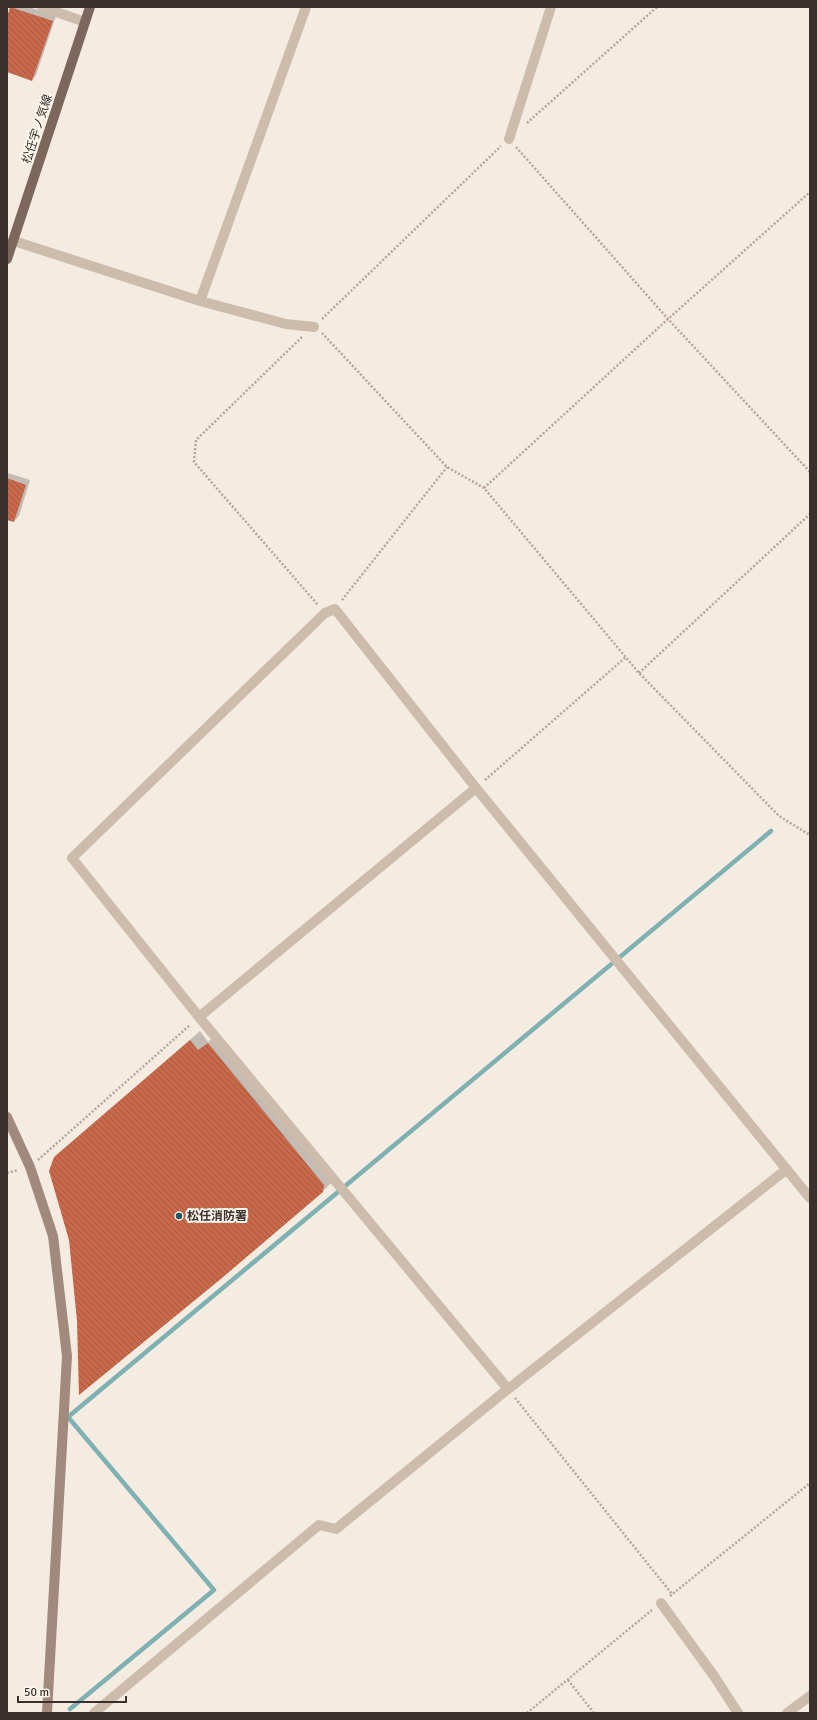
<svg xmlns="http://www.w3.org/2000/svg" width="817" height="1720" font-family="Signika,'Noto Sans JP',sans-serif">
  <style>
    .shadow { fill: #0003 }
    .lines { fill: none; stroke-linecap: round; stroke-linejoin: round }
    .stream { stroke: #7fb0b2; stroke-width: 4.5 }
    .building { fill: url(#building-back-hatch) }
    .path { stroke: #b9a596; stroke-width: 2.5; stroke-dasharray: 2 2; stroke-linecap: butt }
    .street { stroke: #cdbbac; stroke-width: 10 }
    .secondary { stroke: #a18a7d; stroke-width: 10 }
    .primary { stroke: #7d675c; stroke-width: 10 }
    .poi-dot { fill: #1f5a5e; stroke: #fbf5ee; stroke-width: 1.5 }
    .labels { text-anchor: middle; stroke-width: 4; stroke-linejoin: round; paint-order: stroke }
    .street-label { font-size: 12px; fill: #3b302b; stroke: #fbf5ee }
    .poi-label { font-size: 12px; font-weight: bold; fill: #3b302b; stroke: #fbf5ee; text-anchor: start }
  </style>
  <defs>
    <pattern id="building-back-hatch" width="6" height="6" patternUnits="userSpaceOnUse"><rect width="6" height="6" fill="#c8694b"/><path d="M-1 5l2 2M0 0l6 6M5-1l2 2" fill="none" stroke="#a4573f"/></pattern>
  </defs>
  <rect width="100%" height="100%" fill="#f4ebe1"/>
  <path class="shadow" d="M12,7H29L56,16L36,75L32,80L7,71V21Z
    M8,473L30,480L19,516L14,521L7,519V474Z
    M200,1031L208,1042L217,1034L332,1182L323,1191L78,1321L70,1240L55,1158Z"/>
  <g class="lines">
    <path class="stream" d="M70,1709L214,1590L68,1417L771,831"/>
  </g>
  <path class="building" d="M10,7L53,21L32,81L7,72V17Z
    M7,478L26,485L14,522L7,520Z
    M190,1040L198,1050L208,1043L324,1185L323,1192L222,1278L79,1395L77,1321L69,1240L49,1171L54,1157Z"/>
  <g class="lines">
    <path class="path" d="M527,123L657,7
      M516,147L668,319L810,472
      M322,319L501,146
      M322,333L447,467L484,488L639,673L779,816L810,835
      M302,337L196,440L194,462L318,605
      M484,488L668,319L810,192
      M342,600L447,467
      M639,673L810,514
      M485,780L626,657
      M38,1160L190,1025
      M7,1173L18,1170
      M515,1398L672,1594
      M670,1596L810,1483
      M568,1680L594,1713
      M527,1713L652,1610"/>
    <path class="street" d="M42,7L85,22
      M509,139L551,7
      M14,241L200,301L286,324L314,327
      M200,301L306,7
      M199,1017L476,788
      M508,1389L199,1017L72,858L325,613L335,609L476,788L810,1198
      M661,1603L714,1676L738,1713
      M94,1713L319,1525L336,1529L508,1389L787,1169
      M787,1713L810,1696"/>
    <path class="secondary" d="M7,1117L30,1167L53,1236L67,1356L47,1713"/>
    <path class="primary" d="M7,259L90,7"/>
  </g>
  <circle class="poi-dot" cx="179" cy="1216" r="4"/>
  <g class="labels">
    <g class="street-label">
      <text transform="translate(37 129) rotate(-72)" y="4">松任宇ノ気線</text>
    </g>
    <g class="poi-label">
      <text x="187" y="1220">松任消防署</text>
    </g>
  </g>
  <rect width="817" height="1720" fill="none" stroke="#3b302b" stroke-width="16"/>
  <path d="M18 1696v6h108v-6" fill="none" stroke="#3b302b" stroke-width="2"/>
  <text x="24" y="1696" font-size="12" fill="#3b302b" stroke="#fbf5ee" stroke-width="3" paint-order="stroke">50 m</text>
</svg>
